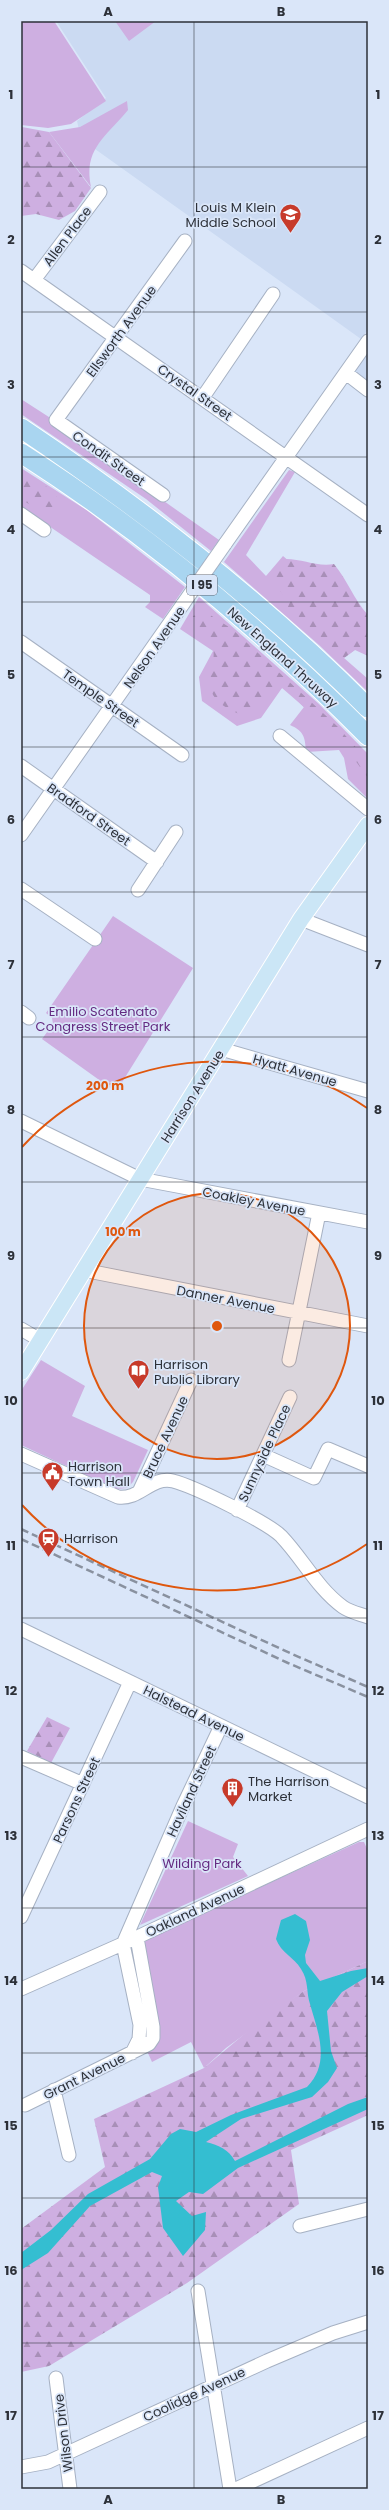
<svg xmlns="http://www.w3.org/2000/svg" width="389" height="2510" font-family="Poppins,sans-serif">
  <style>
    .built { fill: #cbdaf2 }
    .green { fill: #ceafe1 }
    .forest { fill: url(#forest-firs) }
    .water { fill: #34bed1 }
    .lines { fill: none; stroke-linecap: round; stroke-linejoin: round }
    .minor-casing { stroke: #a6b1c3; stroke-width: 15 }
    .major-casing { stroke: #fff; stroke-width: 18 }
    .highway-casing { stroke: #fff; stroke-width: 21 }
    .minor { stroke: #fff; stroke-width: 13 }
    .major { stroke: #cbe6f6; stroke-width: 16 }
    .highway { stroke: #a9d5f0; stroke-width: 19 }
    .rail { stroke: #89919f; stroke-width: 2.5; stroke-dasharray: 8 4; stroke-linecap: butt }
    .minor-bridge-casing { stroke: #a6b1c3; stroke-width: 15; stroke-linecap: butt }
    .minor-bridge { stroke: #fff; stroke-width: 13 }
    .grid { fill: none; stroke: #2d3139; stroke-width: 1; stroke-opacity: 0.55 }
    .ring { fill: none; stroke: #df570e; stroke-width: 2 }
    .labels { text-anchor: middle; stroke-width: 3.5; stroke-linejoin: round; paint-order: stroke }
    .shield { fill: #dae6f9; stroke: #616773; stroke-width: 1 }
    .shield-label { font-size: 12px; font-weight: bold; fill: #2d3139 }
    .poi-label { font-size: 13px; fill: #2d3139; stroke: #dae6f9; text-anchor: start }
    .street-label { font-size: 13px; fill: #2d3139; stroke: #dae6f9 }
    .park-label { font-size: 13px; fill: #652b82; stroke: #dae6f9 }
    .centre { fill: #df570e; stroke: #dae6f9; stroke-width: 2 }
    .ring-label { font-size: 12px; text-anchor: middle; font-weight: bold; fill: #df570e; stroke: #dae6f9; stroke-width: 3.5; stroke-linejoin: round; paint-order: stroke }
    .neatline { fill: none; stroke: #2d3139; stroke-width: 1.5 }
    .grid-label { font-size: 13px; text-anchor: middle; font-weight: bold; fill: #2d3139 }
  </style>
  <defs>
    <pattern id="forest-firs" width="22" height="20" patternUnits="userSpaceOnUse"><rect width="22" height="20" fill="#ceafe1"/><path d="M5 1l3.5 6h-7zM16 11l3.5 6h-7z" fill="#a88fb7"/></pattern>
  </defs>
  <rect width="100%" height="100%" fill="#dae6f9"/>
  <path class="built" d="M56,21H368V329L361,339L81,139L77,121L106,98Z
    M368,351V382L354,371Z"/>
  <path class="green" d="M21,21H54L106,101L71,124L48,128L21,125Z
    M115,21H156L129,41Z
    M127,101L128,110C106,137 83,149 91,187L49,132L80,127Z
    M21,399L52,419L55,424L219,540L211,551L146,499L21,414Z
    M21,468L88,511L185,587L163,619L145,607L150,602V595L21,507Z
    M289,470L295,472L246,555L266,576L283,556L368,629V640L344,658L368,679V692L319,645L224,562Z
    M199,597L319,704L368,754V799L348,779L344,758L339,750L306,752C305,737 304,731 290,725L304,707L282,688L261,718L237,726L202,701L199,677L213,651L180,629Z
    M113,916L193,968L116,1092L42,1039L53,1024L52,1018L46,1013Z
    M41,1360L85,1386L72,1416L148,1450L133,1482L127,1488L116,1489L21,1445V1391Z
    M188,1821L238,1844L233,1857L248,1876L140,1925Z
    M359,1842H364L368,1851V1961L304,1991L226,2048L204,2068L191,2042L152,2062L147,2051L144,1943L147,1939Z"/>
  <path class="forest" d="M22,127L49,132L91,188L75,211L59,220L36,214L21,216Z
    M21,471L55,492L59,504L55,514L49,517L21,499Z
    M286,559C303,559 317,567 334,564C348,581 353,598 368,615V656L355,650L344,658L288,607L289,603L276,585L266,576L273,574Z
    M204,611L232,629L337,726L367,760L368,778L339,738L324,728L284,687L271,694L245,716C230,711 207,700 210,679C212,667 215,659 213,646L192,627L193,616Z
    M47,1717L70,1728L51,1763L27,1751Z
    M368,1961V2115L291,2150L299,2204L187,2283L49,2366L21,2372V2229L105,2167L94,2119L204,2068L261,2020L304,1991Z"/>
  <path class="water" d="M295,1914L306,1921L310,1940L305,1955L306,1963L320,1981L351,1971L368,1968V1976L342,1992L327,2011L331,2051L337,2068L328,2082L312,2097L241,2119L206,2142C219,2145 229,2150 235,2161L348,2104L368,2097V2109L238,2168L203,2194L189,2192L176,2201L192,2216L206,2212L205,2230L183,2256L163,2228L158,2187L162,2176L152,2172L90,2206L48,2253L21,2270V2253L51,2230L88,2194L150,2159L171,2134L180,2129L196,2132L231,2115L307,2087C331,2063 318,2032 310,2004C306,1992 309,1981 301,1969C294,1957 281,1953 276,1939L281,1920Z"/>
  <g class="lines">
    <defs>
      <path id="minor" d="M21,271L368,515
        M34,280L100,192
        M346,373L368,390
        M203,397L273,294
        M163,495L56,420L185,241
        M21,514L44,530
        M225,544L368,341
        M21,642L182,755
        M280,736L368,809
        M21,766L157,862
        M21,835L183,604
        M21,889L95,939
        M138,890L176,832
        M301,919L368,945
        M21,1012L29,1018
        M221,1049L368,1091
        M21,1121L140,1179L368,1222
        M83,1270L368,1326
        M21,1329L40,1340
        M289,1360L319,1213
        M21,1454L118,1497C140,1500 151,1476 173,1481C193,1486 267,1522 281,1536C303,1559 317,1588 343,1607C350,1612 360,1614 368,1617
        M263,1455L314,1478L328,1449L368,1466
        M139,1492L191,1380
        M237,1510L290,1397
        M21,1629L368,1797
        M21,1757L83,1784
        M21,1917L130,1682
        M21,1989L129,1941L368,1829
        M132,2053L139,2039L140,2025L123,1944L183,1806L221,1726
        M54,2090L69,2155
        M25,2105L149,2044L153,2038V2027L137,1938
        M300,2226L368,2209
        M198,2291L230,2489
        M56,2378L70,2489
        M21,2467L48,2462L267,2361L333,2333L368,2322
        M236,2489L368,2428"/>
      <path id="major" d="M21,1372L301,919L368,825"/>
      <path id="highway" d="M21,428C145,511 263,602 368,708
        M21,453C147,534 263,630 368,736"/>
    </defs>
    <use href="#minor" class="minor-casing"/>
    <use href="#major" class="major-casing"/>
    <use href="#highway" class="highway-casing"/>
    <use href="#minor" class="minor"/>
    <use href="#major" class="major"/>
    <use href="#highway" class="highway"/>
    <path class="rail" d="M21,1529L292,1654L368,1687
      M21,1539L288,1663L368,1697"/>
    <defs>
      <path id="minor-bridge" d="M183,604L225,544"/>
    </defs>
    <use href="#minor-bridge" class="minor-bridge-casing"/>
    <use href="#minor-bridge" class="minor-bridge"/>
  </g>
  <path class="grid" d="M194,21V2489M21,167H368M21,312H368M21,457H368M21,602H368M21,747H368M21,892H368M21,1037H368M21,1182H368M21,1328H368M21,1473H368M21,1618H368M21,1763H368M21,1908H368M21,2053H368M21,2198H368M21,2343H368"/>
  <circle cx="217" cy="1326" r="133" fill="#df570e" fill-opacity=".12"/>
  <g class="ring">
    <circle cx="217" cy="1326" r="133"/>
    <path d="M367 1544A265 265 0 0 1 22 1505M22 1147A265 265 0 0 1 367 1108"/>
  </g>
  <defs>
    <symbol id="school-pin" viewBox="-11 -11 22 30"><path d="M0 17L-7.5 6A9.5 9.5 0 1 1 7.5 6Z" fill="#c73a2a" stroke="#dae6f9"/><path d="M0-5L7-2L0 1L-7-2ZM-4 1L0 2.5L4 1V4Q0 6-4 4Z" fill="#fff"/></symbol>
    <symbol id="library-pin" viewBox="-11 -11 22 30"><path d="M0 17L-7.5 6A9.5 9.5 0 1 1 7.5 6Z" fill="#c73a2a" stroke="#dae6f9"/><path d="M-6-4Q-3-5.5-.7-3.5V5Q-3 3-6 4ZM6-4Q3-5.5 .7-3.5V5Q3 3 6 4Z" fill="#fff"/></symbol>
    <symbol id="civic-pin" viewBox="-11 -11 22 30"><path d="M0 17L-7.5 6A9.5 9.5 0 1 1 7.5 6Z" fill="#c73a2a" stroke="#dae6f9"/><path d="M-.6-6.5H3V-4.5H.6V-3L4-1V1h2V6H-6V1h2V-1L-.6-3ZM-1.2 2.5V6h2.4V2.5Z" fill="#fff"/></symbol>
    <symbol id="station-pin" viewBox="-11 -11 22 30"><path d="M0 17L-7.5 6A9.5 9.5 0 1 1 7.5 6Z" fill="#c73a2a" stroke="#dae6f9"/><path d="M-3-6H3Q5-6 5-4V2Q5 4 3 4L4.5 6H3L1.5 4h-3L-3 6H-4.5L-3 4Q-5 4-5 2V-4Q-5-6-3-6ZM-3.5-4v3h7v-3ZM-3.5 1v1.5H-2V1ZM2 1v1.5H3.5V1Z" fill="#fff"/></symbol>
    <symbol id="building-pin" viewBox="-11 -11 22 30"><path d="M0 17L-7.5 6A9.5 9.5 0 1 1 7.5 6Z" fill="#c73a2a" stroke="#dae6f9"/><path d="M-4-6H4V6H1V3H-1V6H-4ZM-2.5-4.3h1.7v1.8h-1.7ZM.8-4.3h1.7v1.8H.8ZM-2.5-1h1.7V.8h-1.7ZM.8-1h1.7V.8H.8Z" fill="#fff"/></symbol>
  </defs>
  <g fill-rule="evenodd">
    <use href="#school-pin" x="278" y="202" width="25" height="34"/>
    <use href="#library-pin" x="126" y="1358" width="25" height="34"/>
    <use href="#civic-pin" x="40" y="1460" width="25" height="34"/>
    <use href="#station-pin" x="36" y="1526" width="25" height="34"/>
    <use href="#building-pin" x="220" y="1776" width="25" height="34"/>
  </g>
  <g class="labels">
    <rect class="shield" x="187" y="575" width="30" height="20" rx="3"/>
    <g class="shield-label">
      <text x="202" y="589">I 95</text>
    </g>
    <g class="poi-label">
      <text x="276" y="212" text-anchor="end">Louis M Klein<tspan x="276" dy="15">Middle School</tspan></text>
      <text x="154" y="1369">Harrison<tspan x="154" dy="15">Public Library</tspan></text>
      <text x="68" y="1471">Harrison<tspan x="68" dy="15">Town Hall</tspan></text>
      <text x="64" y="1543">Harrison</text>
      <text x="248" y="1786">The Harrison<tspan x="248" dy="15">Market</tspan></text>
    </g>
    <g class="street-label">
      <text transform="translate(67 236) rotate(-53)" y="5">Allen Place</text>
      <text transform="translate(121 331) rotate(-54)" y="5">Ellsworth Avenue</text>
      <text transform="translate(195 392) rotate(35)" y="5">Crystal Street</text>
      <text transform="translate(109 458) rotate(35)" y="5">Condit Street</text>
      <text transform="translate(154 647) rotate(-55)" y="5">Nelson Avenue</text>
      <text transform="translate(283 657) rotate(42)" y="5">New England Thruway</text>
      <text transform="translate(101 698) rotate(35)" y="5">Temple Street</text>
      <text transform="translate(89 814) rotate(35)" y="5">Bradford Street</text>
      <text transform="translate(295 1070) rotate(16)" y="5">Hyatt Avenue</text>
      <text transform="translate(192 1096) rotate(-58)" y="5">Harrison Avenue</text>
      <text transform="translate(254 1201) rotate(11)" y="5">Coakley Avenue</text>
      <text transform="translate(226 1299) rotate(11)" y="5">Danner Avenue</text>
      <text transform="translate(165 1437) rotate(-65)" y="5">Bruce Avenue</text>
      <text transform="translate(264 1453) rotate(-65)" y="5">Sunnyside Place</text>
      <text transform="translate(194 1713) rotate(26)" y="5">Halstead Avenue</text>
      <text transform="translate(191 1791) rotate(-65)" y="5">Haviland Street</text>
      <text transform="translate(76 1800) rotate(-65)" y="5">Parsons Street</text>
      <text transform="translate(195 1910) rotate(-25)" y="5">Oakland Avenue</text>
      <text transform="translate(84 2076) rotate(-26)" y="5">Grant Avenue</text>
      <text transform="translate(194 2394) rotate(-25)" y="5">Coolidge Avenue</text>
      <text transform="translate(63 2433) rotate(-97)" y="5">Wilson Drive</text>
    </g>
    <g class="park-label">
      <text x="103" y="1016">Emilio Scatenato<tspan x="103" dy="15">Congress Street Park</tspan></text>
      <text x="202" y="1868">Wilding Park</text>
    </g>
  </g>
  <circle cx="217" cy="1326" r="6" class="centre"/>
  <g class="ring-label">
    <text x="105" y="1090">200 m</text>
    <text x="123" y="1236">100 m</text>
  </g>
  <rect width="389" height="2510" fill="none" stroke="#dae6f9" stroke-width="44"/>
  <rect x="22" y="22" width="345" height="2466" class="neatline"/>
  <g class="grid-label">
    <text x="108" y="16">A</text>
    <text x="281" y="16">B</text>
    <text x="11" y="99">1</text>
    <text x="378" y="99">1</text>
    <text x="11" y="244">2</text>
    <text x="378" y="244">2</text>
    <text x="11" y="389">3</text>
    <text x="378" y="389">3</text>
    <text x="11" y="534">4</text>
    <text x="378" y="534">4</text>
    <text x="11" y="679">5</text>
    <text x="378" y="679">5</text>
    <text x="11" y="824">6</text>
    <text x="378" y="824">6</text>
    <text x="11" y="969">7</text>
    <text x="378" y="969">7</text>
    <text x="11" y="1114">8</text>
    <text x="378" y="1114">8</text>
    <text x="11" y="1260">9</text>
    <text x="378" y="1260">9</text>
    <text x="11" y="1405">10</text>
    <text x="378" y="1405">10</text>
    <text x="11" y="1550">11</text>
    <text x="378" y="1550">11</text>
    <text x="11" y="1695">12</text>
    <text x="378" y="1695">12</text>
    <text x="11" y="1840">13</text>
    <text x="378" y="1840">13</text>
    <text x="11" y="1985">14</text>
    <text x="378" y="1985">14</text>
    <text x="11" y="2130">15</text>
    <text x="378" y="2130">15</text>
    <text x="11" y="2275">16</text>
    <text x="378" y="2275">16</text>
    <text x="11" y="2420">17</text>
    <text x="378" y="2420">17</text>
    <text x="108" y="2504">A</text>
    <text x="281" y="2504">B</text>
  </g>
</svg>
